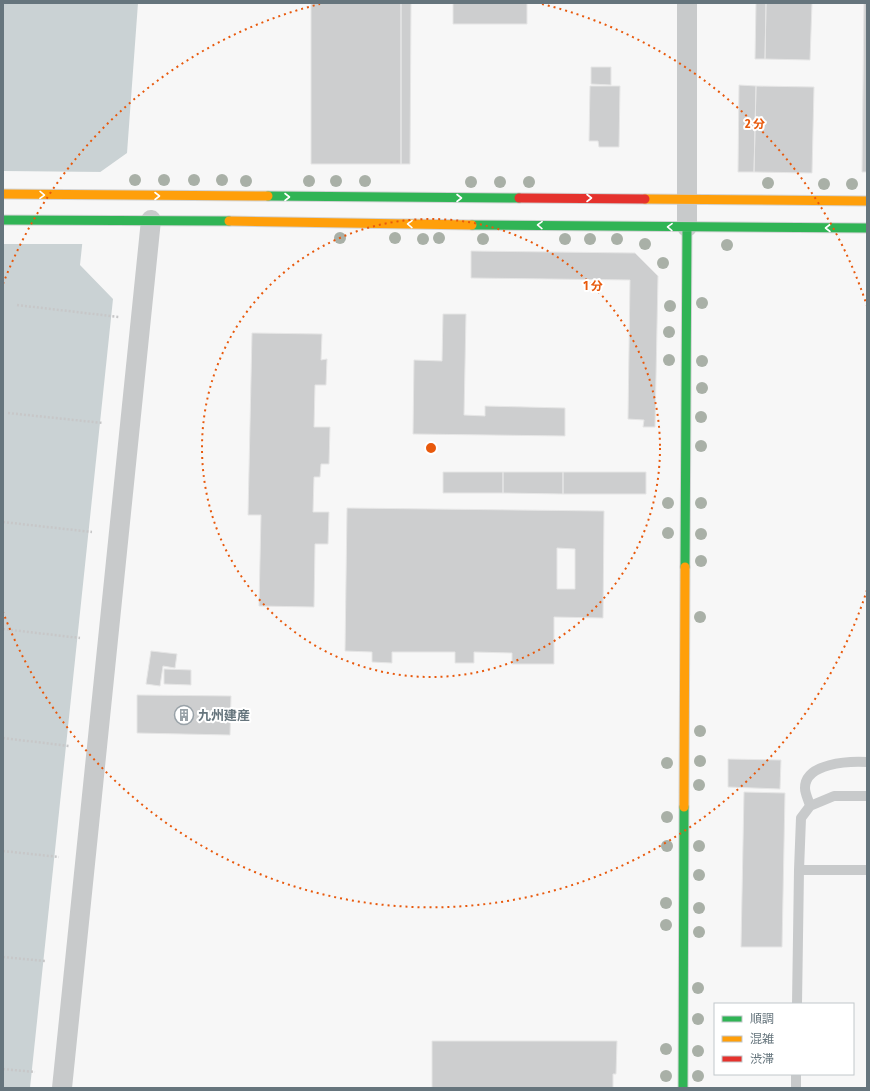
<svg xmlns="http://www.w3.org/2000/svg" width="870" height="1091" font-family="'Fira Sans Condensed','Noto Sans JP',sans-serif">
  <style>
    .water { fill: #cad2d4 }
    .pier { fill: #f7f7f7 }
    .building { fill: #cdcecf; stroke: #e6e6e6; fill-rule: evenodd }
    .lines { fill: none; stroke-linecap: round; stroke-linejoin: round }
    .fast-casing { stroke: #d2d3d4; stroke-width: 11 }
    .slow-casing { stroke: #d2d3d4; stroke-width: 11 }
    .jam-casing { stroke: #d2d3d4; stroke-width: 11 }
    .path { stroke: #c7c7c8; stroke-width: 2.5; stroke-dasharray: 2 2; stroke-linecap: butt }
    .lane { stroke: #c8cacb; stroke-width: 10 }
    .street { stroke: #c8cacb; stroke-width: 20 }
    .fast { stroke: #30b455; stroke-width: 9 }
    .slow { stroke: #ff9f0a; stroke-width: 9 }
    .jam { stroke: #e5322d; stroke-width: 9 }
    .tree { fill: #a9b0a7 }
    .oneway { stroke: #fff }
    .ring { fill: none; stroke: #e8590c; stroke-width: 2; stroke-dasharray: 2 4 }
    .labels { text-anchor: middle; stroke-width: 4; stroke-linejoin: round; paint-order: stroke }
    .poi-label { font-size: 13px; font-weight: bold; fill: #66757d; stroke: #fff; text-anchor: start }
    .centre { fill: #e8590c; stroke: #fff; stroke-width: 2 }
    .ring-label { font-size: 12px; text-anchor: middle; font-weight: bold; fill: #e8590c; stroke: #fff; stroke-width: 4; stroke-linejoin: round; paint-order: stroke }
  </style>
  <rect width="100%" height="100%" fill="#f7f7f7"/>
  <path class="water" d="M3,3H138L127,153L89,180L80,265L113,299L30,1088H3Z"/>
  <path class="pier" d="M3,171L105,172L91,181L84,244H3Z"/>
  <path class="building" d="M311,3H401V164H311Z
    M401,3H411L410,164H401Z
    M453,3H527V24H453Z
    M756,3H766L765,59H755Z
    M766,3H812L810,60L765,59Z
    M864,3H867V172H862Z
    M591,67H611V85L591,84Z
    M739,85L756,86L754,172H738Z
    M590,86H620L619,147H599L598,141H589Z
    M756,86L814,87L812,173L754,172Z
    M471,251L635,253L658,276L655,427H643L644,420L628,419L630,280L471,278Z
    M443,314H466L464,415L485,416V406L565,408V436L413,434L414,360L442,361Z
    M252,333L322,334L321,360L327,359L326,385H315L314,427H330L329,464H321L320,477H314L313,512H329L328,544H315L314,607L259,606L261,515H248Z
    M443,472H503V493H443Z
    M503,472H563V494L503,493Z
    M563,472H646V494H563Z
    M347,508L604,511L603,618L554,617V664H512V653L474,652V663H455V652H392V663L372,662V652L345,651ZM557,548L575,549V589H557Z
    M151,651L177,654L175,668L163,666L160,686L146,684Z
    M164,669L191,670V685L164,684Z
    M137,695L231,696L230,735L137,733Z
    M728,759L781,760L780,789L728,787Z
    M744,792L785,793L782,947H741Z
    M432,1041H617L616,1074H613V1088H432Z"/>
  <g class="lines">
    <defs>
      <path id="fast" d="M268,196L519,198
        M3,220L229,221
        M472,225L867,228
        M685,567L687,227
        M683,1088L684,807"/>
      <path id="slow" d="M3,194L268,196
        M645,199L867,201
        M229,221L472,225
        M684,807L685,567"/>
      <path id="jam" d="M519,198L645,199"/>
    </defs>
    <use href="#fast" class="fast-casing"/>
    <use href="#slow" class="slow-casing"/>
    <use href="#jam" class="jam-casing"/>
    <path class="path" d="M17,305L119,317
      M8,413L103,423
      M3,522L92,532
      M3,629L80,638
      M3,738L69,746
      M3,851L59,857
      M3,957L45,961
      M3,1069L35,1072"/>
    <path class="lane" d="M810,806C809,801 805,794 805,788C805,763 849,761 867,762
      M799,870H867
      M797,1004L799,870L801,818L810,806L834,796H867
      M796,1088V1074"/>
    <path class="street" d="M687,227V3
      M62,1088L151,220"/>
    <use href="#fast" class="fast"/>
    <use href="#slow" class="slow"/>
    <use href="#jam" class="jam"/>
  </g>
  <g class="tree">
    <circle cx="135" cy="180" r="6"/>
    <circle cx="164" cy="180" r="6"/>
    <circle cx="194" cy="180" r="6"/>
    <circle cx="222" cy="180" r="6"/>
    <circle cx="246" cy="181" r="6"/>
    <circle cx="309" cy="181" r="6"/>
    <circle cx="336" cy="181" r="6"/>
    <circle cx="365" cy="181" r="6"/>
    <circle cx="471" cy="182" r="6"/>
    <circle cx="500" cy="182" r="6"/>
    <circle cx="529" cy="182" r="6"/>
    <circle cx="768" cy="183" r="6"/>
    <circle cx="824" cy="184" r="6"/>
    <circle cx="852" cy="184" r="6"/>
    <circle cx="340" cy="238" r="6"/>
    <circle cx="395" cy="238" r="6"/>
    <circle cx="439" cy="238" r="6"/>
    <circle cx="423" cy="239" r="6"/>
    <circle cx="483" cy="239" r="6"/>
    <circle cx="565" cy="239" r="6"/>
    <circle cx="590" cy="239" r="6"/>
    <circle cx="617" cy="239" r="6"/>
    <circle cx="645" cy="244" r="6"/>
    <circle cx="727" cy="245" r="6"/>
    <circle cx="663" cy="263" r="6"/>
    <circle cx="702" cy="303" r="6"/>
    <circle cx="670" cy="306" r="6"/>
    <circle cx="669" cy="332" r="6"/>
    <circle cx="669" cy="360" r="6"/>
    <circle cx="702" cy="361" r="6"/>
    <circle cx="702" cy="388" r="6"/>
    <circle cx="701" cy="417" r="6"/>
    <circle cx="701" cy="446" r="6"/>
    <circle cx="668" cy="503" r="6"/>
    <circle cx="701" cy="503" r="6"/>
    <circle cx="668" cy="533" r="6"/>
    <circle cx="701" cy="534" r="6"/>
    <circle cx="701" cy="561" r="6"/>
    <circle cx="700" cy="617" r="6"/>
    <circle cx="700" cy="731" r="6"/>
    <circle cx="700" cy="761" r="6"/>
    <circle cx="667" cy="763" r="6"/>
    <circle cx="699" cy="785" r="6"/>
    <circle cx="667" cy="817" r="6"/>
    <circle cx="667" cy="846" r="6"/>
    <circle cx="699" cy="846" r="6"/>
    <circle cx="699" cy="875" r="6"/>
    <circle cx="666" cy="903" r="6"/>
    <circle cx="699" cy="908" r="6"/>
    <circle cx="666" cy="925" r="6"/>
    <circle cx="699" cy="932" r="6"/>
    <circle cx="698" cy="988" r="6"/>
    <circle cx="698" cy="1019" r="6"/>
    <circle cx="666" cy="1049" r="6"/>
    <circle cx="698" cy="1051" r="6"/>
    <circle cx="666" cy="1076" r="6"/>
    <circle cx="698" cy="1076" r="6"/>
  </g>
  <defs><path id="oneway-chevron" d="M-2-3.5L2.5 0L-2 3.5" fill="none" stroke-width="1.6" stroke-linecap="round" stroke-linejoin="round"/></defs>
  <g class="oneway">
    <use href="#oneway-chevron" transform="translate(42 195) rotate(1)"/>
    <use href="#oneway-chevron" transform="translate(157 196)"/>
    <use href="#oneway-chevron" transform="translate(287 197)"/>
    <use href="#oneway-chevron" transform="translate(459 198)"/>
    <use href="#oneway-chevron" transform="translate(589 198)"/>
    <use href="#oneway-chevron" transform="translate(410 224) rotate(-179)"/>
    <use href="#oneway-chevron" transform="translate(540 225) rotate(-179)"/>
    <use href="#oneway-chevron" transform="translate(670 227) rotate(-179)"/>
    <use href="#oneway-chevron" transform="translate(828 228) rotate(-180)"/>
  </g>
  <g class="ring">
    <circle cx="431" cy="448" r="229"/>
    <path d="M867 590A458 458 0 0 1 3 612M3 284A458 458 0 0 1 320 4M542 4A458 458 0 0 1 867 306"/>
  </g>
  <defs>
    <symbol id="building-ring" viewBox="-11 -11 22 22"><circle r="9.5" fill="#fff" stroke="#99a2a8" stroke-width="1.5"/><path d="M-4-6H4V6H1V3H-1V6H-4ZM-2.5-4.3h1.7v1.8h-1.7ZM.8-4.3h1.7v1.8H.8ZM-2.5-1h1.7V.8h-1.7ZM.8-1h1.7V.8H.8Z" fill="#99a2a8"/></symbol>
  </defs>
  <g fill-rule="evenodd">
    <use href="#building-ring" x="173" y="704" width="22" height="22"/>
  </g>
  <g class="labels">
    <g class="poi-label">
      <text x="198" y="720">九州建産</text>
    </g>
  </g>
  <circle cx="431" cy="448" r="6" class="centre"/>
  <g class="ring-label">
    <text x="755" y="128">2 分</text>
    <text x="593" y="290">1 分</text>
  </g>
  <rect width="870" height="1091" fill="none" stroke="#66757d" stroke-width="8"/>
  <rect x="714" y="1003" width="140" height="72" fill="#ffffff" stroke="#c2c8cb"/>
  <rect x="722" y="1016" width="20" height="6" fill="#30b455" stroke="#c2c8cb"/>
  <text x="750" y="1023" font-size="12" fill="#66757d">順調</text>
  <rect x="722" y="1036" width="20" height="6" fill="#ff9f0a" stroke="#c2c8cb"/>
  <text x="750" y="1043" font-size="12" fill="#66757d">混雑</text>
  <rect x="722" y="1056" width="20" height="6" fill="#e5322d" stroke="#c2c8cb"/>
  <text x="750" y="1063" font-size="12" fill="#66757d">渋滞</text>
</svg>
